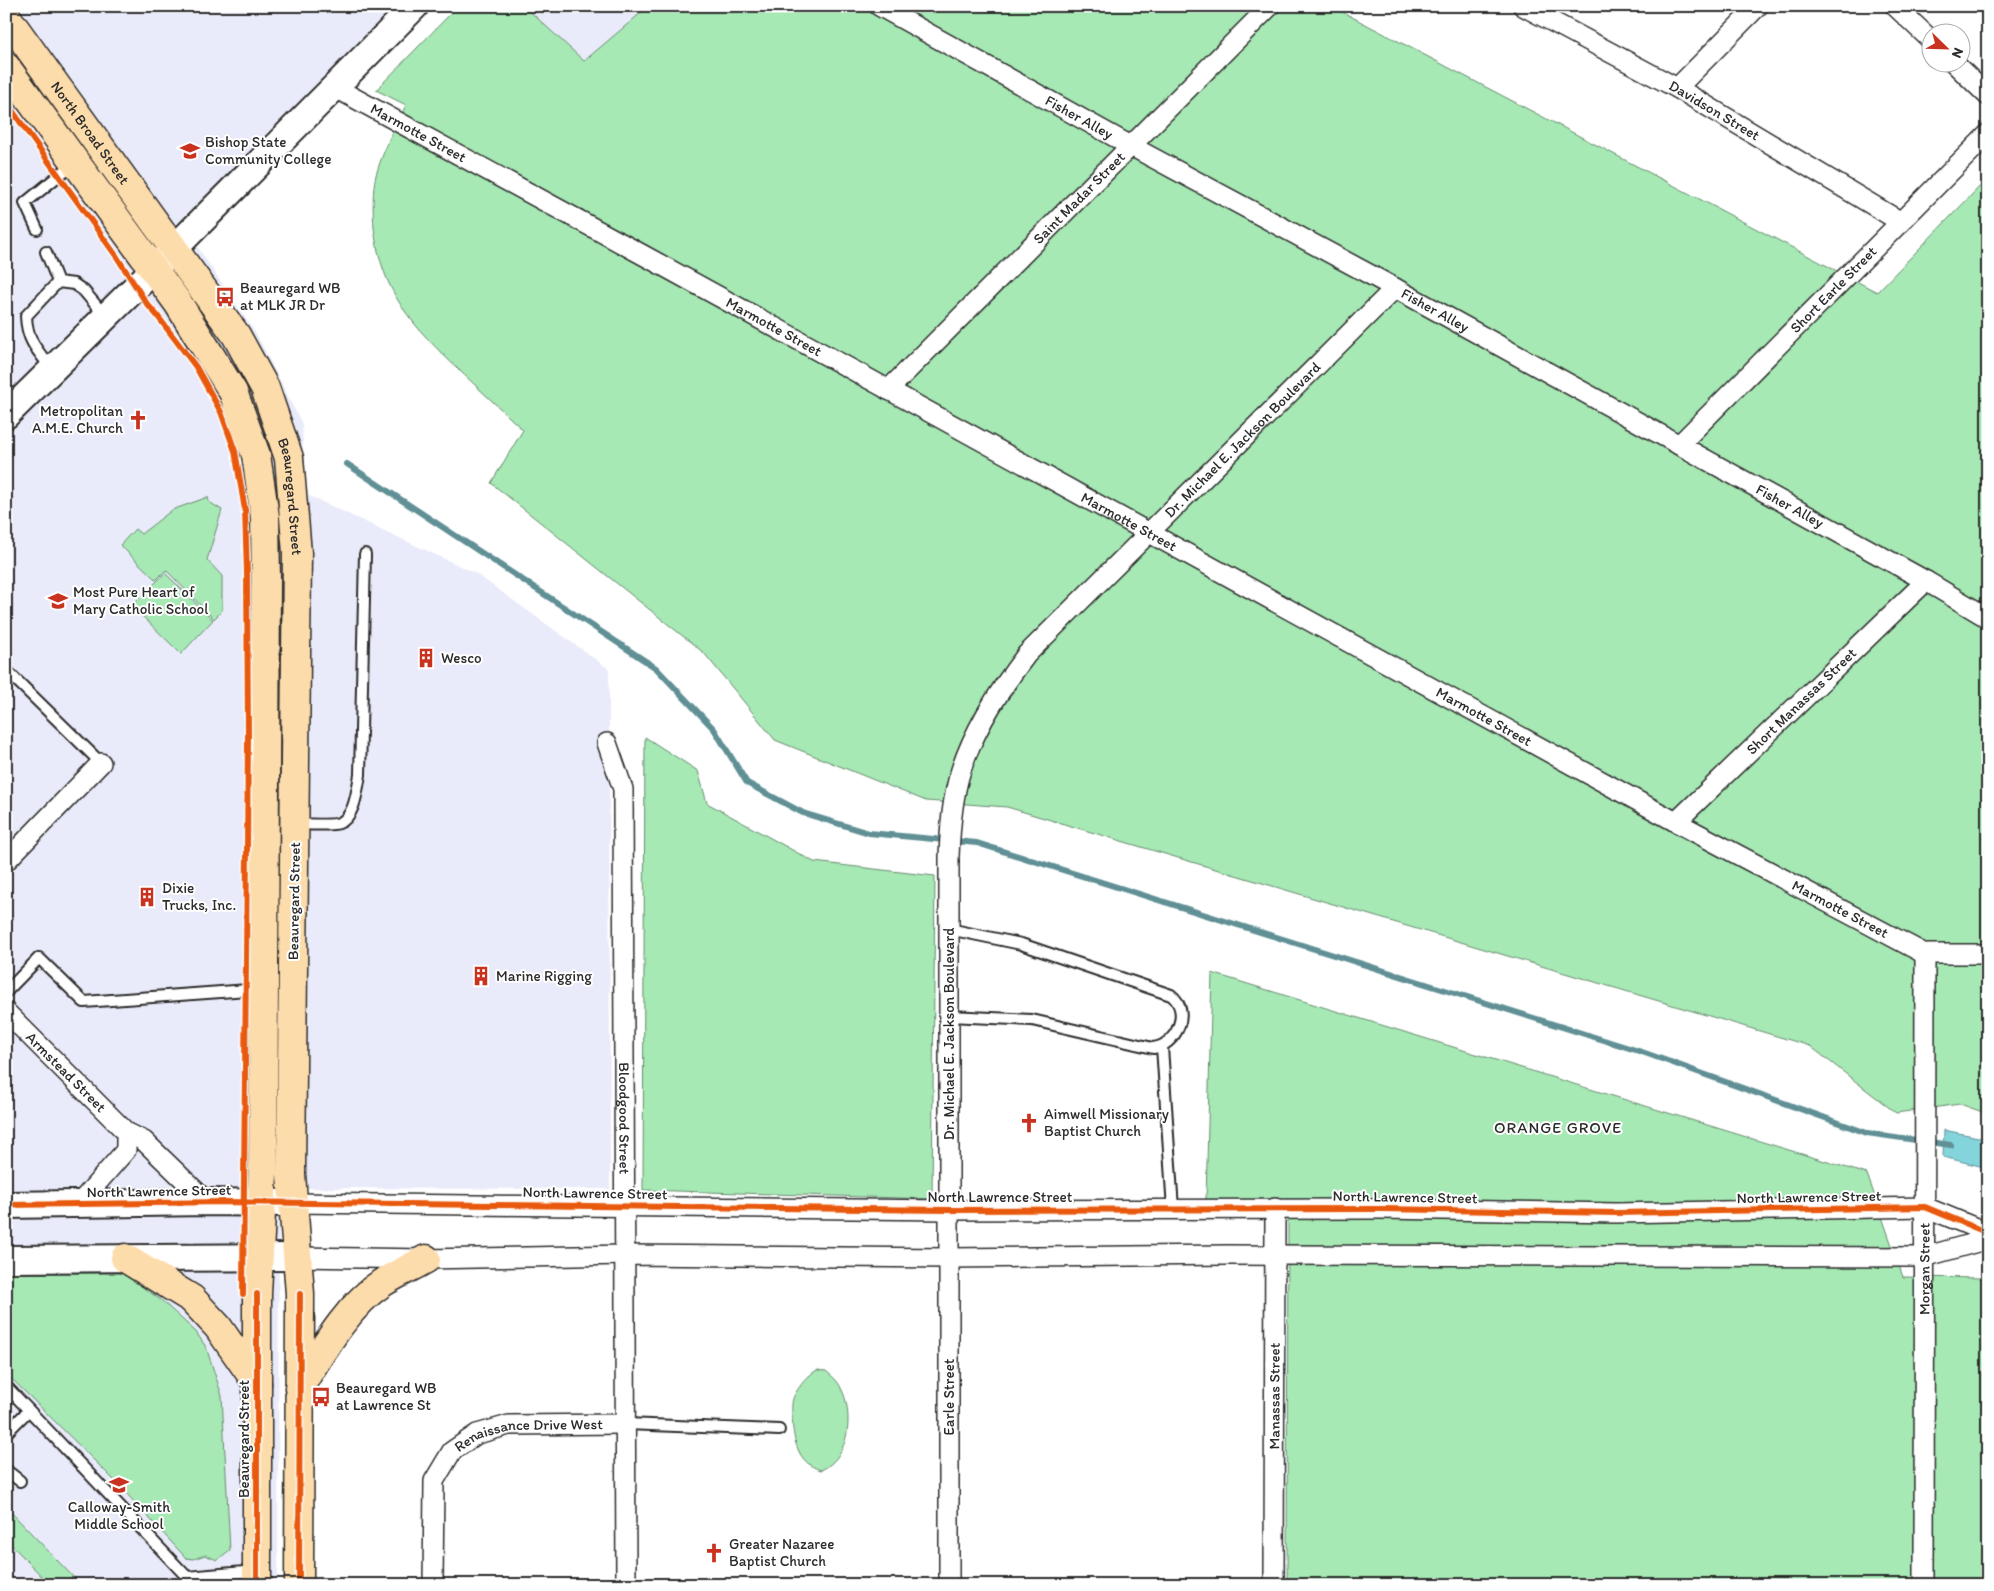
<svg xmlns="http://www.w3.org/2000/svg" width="1994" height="1591" font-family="Itim,sans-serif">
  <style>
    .built { fill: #eaebfa }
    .green { fill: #a6e9b4; stroke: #688a70 }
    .water { fill: #83d4db; stroke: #609095 }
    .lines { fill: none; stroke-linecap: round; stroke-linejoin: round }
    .stream { stroke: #609095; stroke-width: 6 }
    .lane-casing { stroke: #2b2b2b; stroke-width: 14 }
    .street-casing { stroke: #2b2b2b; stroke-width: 22 }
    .secondary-casing { stroke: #2b2b2b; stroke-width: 30 }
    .primary-casing { stroke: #2b2b2b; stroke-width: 31 }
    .lane { stroke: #fff; stroke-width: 10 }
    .street { stroke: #fff; stroke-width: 19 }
    .secondary { stroke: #fff; stroke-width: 26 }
    .primary { stroke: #fddcac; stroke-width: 28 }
    .cycleway-casing { stroke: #fff; stroke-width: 9 }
    .cycleway { stroke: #e8590c; stroke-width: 6 }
    .labels { text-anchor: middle; stroke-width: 4; stroke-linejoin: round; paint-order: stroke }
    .street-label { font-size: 15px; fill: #2b2b2b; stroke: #fff }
    .poi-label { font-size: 15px; fill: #2b2b2b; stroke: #fff; text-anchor: start }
    .neighbourhood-label { font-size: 16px; letter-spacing: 1px; fill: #2b2b2b; stroke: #fff }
  </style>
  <rect width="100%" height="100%" fill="#fff"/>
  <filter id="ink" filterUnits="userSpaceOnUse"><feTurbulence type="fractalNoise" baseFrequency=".02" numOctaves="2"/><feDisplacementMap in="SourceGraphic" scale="10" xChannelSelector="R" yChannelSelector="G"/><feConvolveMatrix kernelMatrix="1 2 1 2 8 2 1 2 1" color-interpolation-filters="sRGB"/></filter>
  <g filter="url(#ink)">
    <path class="built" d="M6,6H415L189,234L258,337L302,424L305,494L475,573L609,669L610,1189L279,1188L278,1585H6Z
      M524,6H649L584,61Z"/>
    <path class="green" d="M458,6H524L584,61L649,6H1331L1877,292L1988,178V1114L1960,1104L1896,1113L1810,1046L1007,807L926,801L775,740L704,653L491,483L523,430C502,410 480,390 459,370C413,326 382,294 374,228C373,211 372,191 376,175C383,150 395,128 406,105L376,90Z
      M208,497L209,502L222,510L207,560L222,576V611L214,619L166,570L156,580L120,545L135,529L141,534L172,510Z
      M165,573L213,620L181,654L132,606Z
      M645,737L698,771L707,803L814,862L935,876L932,1199L643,1190Z
      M1212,973L1867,1174L1903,1277L1988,1278V1585H1287L1288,1202L1206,1201Z
      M6,1273H122L161,1300L196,1332L206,1347L222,1396L230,1550L217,1560L205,1555L194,1559L186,1558L114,1480L6,1373Z
      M817,1370L826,1371C832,1376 838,1381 841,1388C854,1413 850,1458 821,1470C796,1463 793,1437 792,1416C792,1410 791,1402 794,1396C799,1386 808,1375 817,1370Z
      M6,1507L81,1585H50L6,1539Z"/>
    <path class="water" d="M1944,1130L1988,1139V1168L1943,1157Z"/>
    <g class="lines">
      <path class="stream" d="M347,464L656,668L714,729L747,783L803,813L869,833L977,843L1645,1053L1867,1133L1951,1145"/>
      <defs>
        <path id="lane" d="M37,229L25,203L74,163
          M46,252L58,282
          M52,369C37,350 27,341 26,316L58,282L74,284L84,291L105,316
          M6,670L101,763
          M296,824C304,824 333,826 339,823C355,817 357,790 360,775L365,554
          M949,929L1021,944L1171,995C1192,1011 1176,1046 1153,1048L1032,1020L949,1016
          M6,992L39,958L84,1002L262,989
          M1162,1047L1173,1209
          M6,1386L187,1577L256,1571
          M626,1424L779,1430
          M6,1433L29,1410
          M6,1470L20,1481"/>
        <g id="street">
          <path id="s1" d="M879,6L1131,146L1395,288L1926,581L1988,618"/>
          <path id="s2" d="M1523,6L1677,88L1901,222"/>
          <path d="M1895,6L1932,41"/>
          <path d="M1953,62L1988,96"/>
          <path id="s3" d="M334,87L645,256L1676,822L1925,954H1988"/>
          <path d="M1677,88L1758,6"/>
          <path id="s4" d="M888,390L1270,6"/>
          <path id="s5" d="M1679,445L1988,134"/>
          <path id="s6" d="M607,743L623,789L626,1585"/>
          <path id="s7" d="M1676,822L1926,581"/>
          <path d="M6,861L101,763"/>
          <path id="s8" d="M6,1012L126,1132L144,1141L207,1202"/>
          <path d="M293,1203L949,1210L1380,1209L1616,1213L1925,1207L1988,1233"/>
          <path d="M78,1205L126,1150V1132"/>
          <path d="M297,1257L426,1259L625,1255L949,1258L1228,1255L1924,1257L1988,1239"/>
          <path id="s9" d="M433,1585L434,1481L452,1451L477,1434L509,1425L626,1424"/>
          <path id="s10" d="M949,1585V857C950,828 952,798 961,770C975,727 1000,689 1027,654L1395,288"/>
          <path id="s11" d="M1274,1585L1275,1208"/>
          <path id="s12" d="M1924,1585L1925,954"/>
        </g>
        <path id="secondary" d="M6,415L136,287L415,6
          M6,1205L207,1202L293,1203
          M6,1259L297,1257"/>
        <g id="primary">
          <path id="s13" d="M6,16L236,335L265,388L289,458L297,553L291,1174L300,1294L299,1585"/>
          <path d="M6,67L178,303L233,392L256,455L265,517L266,579L263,1173L257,1294V1585"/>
          <path d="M125,1258L192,1299L218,1327L257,1383"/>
          <path d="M299,1388C321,1353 347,1306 382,1283C396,1274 412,1267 426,1259"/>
        </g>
      </defs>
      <use href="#lane" class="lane-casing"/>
      <use href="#street" class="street-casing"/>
      <use href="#secondary" class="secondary-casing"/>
      <use href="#primary" class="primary-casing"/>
      <use href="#lane" class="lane"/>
      <use href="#street" class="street"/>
      <use href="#secondary" class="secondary"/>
      <use href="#primary" class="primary"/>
      <defs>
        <path id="cycleway" d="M6,102L117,257L147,304L156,314L196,367L221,412L235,451L245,510L247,573L248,737L243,1294
          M6,1205L226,1202L949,1210L1380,1209L1616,1213L1925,1207L1988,1233
          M257,1585V1294
          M299,1585L300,1294"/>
      </defs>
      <use href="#cycleway" class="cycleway-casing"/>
      <use href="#cycleway" class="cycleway"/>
    </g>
  </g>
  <defs>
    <symbol id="university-bare" viewBox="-9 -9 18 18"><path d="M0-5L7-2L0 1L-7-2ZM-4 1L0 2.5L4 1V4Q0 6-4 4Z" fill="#c8321e" stroke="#fff" stroke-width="2.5" paint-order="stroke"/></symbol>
    <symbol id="bus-bare" viewBox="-9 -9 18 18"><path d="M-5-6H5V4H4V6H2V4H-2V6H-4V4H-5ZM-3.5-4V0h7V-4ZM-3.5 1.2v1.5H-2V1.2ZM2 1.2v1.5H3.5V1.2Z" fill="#c8321e" stroke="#fff" stroke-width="2.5" paint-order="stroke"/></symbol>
    <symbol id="church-bare" viewBox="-9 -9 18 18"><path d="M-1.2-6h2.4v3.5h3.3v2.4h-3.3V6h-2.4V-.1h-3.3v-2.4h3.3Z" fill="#c8321e" stroke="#fff" stroke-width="2.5" paint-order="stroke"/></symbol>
    <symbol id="school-bare" viewBox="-9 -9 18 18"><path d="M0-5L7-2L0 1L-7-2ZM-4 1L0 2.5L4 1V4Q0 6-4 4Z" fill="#c8321e" stroke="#fff" stroke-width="2.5" paint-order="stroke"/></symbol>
    <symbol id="building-bare" viewBox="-9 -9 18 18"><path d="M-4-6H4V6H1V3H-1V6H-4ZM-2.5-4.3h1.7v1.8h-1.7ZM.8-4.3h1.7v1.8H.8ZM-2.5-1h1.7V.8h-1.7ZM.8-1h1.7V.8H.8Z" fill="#c8321e" stroke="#fff" stroke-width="2.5" paint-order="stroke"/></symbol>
  </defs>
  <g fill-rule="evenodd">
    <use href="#university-bare" x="176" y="137" width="28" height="28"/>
    <use href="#bus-bare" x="211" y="283" width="28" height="28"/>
    <use href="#church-bare" x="124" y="406" width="28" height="28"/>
    <use href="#school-bare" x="44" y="587" width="28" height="28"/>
    <use href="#building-bare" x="412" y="644" width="28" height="28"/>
    <use href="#building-bare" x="133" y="883" width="28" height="28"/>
    <use href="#building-bare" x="467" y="962" width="28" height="28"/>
    <use href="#church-bare" x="1015" y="1109" width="28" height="28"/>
    <use href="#bus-bare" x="307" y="1383" width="28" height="28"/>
    <use href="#school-bare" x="105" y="1471" width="28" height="28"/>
    <use href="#church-bare" x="700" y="1539" width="28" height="28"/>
  </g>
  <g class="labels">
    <g class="street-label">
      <text dy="5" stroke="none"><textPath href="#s2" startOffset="218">Davidson Street</textPath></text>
      <text dy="5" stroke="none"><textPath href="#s1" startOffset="229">Fisher Alley</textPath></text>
      <text dy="5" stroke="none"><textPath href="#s13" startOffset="144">North Broad Street</textPath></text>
      <text dy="5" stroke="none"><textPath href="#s3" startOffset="96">Marmotte Street</textPath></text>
      <text dy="5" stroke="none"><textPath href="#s4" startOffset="271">Saint Madar Street</textPath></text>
      <text dy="5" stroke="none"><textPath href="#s5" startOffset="219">Short Earle Street</textPath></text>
      <text dy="5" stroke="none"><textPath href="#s1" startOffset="634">Fisher Alley</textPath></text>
      <text dy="5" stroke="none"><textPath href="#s3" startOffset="501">Marmotte Street</textPath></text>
      <text dy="5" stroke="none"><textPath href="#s10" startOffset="1254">Dr. Michael E. Jackson Boulevard</textPath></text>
      <text dy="5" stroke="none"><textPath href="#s13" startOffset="566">Beauregard Street</textPath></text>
      <text dy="5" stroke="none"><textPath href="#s1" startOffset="1039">Fisher Alley</textPath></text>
      <text dy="5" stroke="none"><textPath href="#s3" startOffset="906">Marmotte Street</textPath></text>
      <text dy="5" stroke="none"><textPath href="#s7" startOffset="174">Short Manassas Street</textPath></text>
      <text dy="5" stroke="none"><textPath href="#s3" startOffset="1311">Marmotte Street</textPath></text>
      <text transform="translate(294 901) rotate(-89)" y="5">Beauregard Street</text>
      <text dy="5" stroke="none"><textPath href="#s3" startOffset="1716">Marmotte Street</textPath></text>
      <text transform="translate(949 1034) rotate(-90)" y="5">Dr. Michael E. Jackson Boulevard</text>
      <text dy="5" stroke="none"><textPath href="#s8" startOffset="85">Armstead Street</textPath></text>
      <text dy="5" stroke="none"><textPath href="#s6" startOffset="378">Bloodgood Street</textPath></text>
      <text transform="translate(159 1191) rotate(-1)" y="5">North Lawrence Street</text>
      <text transform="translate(595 1193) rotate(1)" y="5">North Lawrence Street</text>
      <text x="1000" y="1202">North Lawrence Street</text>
      <text transform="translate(1405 1197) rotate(1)" y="5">North Lawrence Street</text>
      <text transform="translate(1809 1197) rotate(-1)" y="5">North Lawrence Street</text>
      <text dy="5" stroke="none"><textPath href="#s12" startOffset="316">Morgan Street</textPath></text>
      <text transform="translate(949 1397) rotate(-90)" y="5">Earle Street</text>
      <text dy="5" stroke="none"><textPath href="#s11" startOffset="189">Manassas Street</textPath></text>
      <text transform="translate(244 1439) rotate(-90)" y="5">Beauregard Street</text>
      <text dy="5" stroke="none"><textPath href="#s9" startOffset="220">Renaissance Drive West</textPath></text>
    </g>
    <g class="poi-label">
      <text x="205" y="147">Bishop State<tspan x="205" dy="17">Community College</tspan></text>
      <text x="240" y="293">Beauregard WB<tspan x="240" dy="17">at MLK JR Dr</tspan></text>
      <text x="123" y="416" text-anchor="end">Metropolitan<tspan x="123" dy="17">A.M.E. Church</tspan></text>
      <text x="73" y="597">Most Pure Heart of<tspan x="73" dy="17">Mary Catholic School</tspan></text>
      <text x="441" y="663">Wesco</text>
      <text x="162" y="893">Dixie<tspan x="162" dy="17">Trucks, Inc.</tspan></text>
      <text x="496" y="981">Marine Rigging</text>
      <text x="1044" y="1119">Aimwell Missionary<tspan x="1044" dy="17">Baptist Church</tspan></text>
      <text x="336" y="1393">Beauregard WB<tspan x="336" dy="17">at Lawrence St</tspan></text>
      <text x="119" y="1512" text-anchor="middle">Calloway-Smith<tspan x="119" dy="17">Middle School</tspan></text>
      <text x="729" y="1549">Greater Nazaree<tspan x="729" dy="17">Baptist Church</tspan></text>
    </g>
    <g class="neighbourhood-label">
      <text x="1558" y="1133">ORANGE GROVE</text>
    </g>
  </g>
  <rect width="1994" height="1591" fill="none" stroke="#fff" stroke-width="25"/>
  <rect x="12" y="12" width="1969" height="1566" fill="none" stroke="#2b2b2b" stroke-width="2" filter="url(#ink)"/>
  <g transform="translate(1946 48) rotate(113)"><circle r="24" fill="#ffffff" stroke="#aaaaaa"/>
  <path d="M0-4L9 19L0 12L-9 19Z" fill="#c8321e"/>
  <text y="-8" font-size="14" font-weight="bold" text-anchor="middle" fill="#2b2b2b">N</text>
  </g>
</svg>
